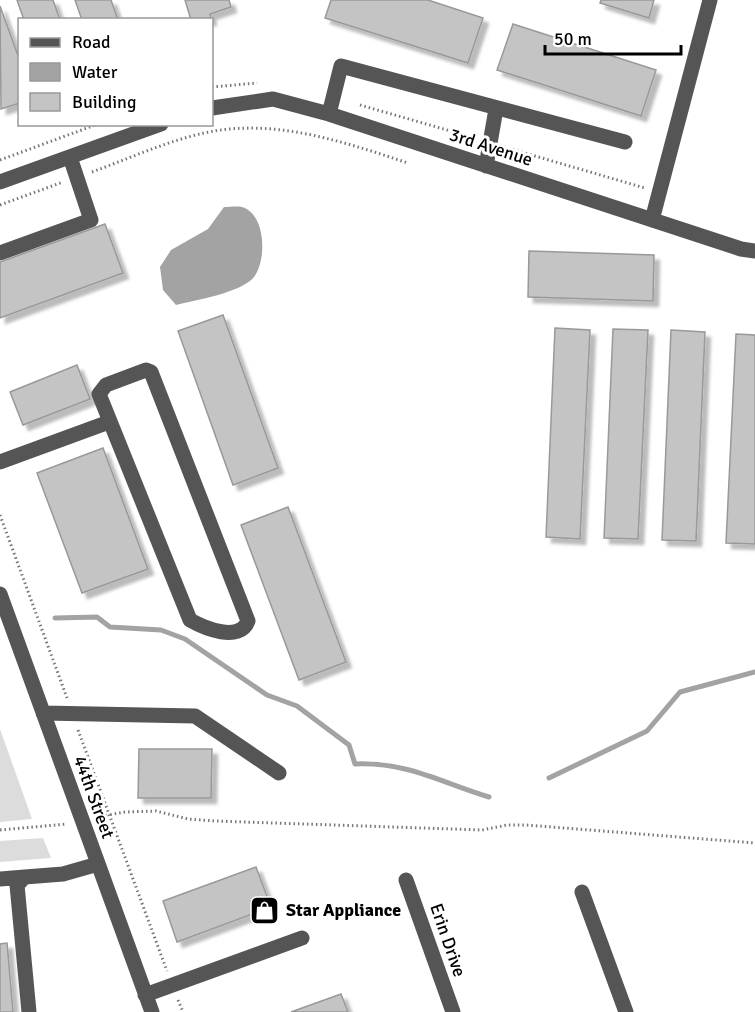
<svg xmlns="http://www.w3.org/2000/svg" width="755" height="1012" font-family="Signika,sans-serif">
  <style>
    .green { fill: #dcdcdc }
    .water { fill: #a3a3a3 }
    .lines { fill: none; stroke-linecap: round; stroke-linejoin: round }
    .stream { stroke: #a3a3a3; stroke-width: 5 }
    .building { fill: #c4c4c4; stroke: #999; stroke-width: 1.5; filter: url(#shadow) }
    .path { stroke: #777; stroke-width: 3; stroke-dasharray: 1.5 3; stroke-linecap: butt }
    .minor { stroke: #555; stroke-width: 15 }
    .labels { text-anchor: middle; stroke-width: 6; stroke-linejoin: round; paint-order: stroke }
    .street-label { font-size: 18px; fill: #000; stroke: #fff }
    .poi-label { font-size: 18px; font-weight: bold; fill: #000; stroke: #fff; text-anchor: start }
  </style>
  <defs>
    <filter id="shadow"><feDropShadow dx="5.5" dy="5.5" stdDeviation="1.5" flood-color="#0004"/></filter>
  </defs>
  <rect width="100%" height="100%" fill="#fff"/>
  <path class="green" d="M0,729L32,819L0,822Z
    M43,838L51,858L0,862V841Z"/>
  <path class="water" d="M224,207C229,207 237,206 242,207C266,214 267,260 254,277C241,293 195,300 176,305L163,290L160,267L171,250L208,229Z"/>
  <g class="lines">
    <path class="stream" d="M55,618L97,617L110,627L161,630L185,639L267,695L297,706L349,745L355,764C408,762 440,782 489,797
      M549,778L647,731L680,692L755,672"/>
  </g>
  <path class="building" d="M17,0H53L60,20H24Z
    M75,0H111L118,20H82Z
    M185,0H229L231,7L210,14L211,20H191Z
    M331,0H428L483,18L468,63L325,18Z
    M601,0H654L649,18L600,3Z
    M0,6L20,61V103L1,109Z
    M513,24L656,70L641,116L497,70Z
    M105,224L123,273L0,318V262Z
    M529,251L654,255L653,301L528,297Z
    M223,315L278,468L233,485L178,331Z
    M555,328L590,330L580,539L546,537Z
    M613,329L648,330L638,539L604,538Z
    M671,330L705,332L696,541L662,540Z
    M736,334L755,335V544L726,543Z
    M77,365L90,399L23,425L10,392Z
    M103,448L148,569L82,593L37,473Z
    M288,507L346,662L299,680L241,525Z
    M139,749H212L211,798H138Z
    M256,867L271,907L177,942L163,901Z
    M7,943L13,1012H0V944Z
    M341,994L348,1012H291Z"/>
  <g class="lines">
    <path class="path" d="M212,87L257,83
      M360,105L475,138
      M504,147L645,188
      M0,160L98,124
      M92,172C125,160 158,145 192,136C266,115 338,140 408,163
      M0,205L63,182
      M0,515L67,698
      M78,730L167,971
      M97,817L125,812L156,811L188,819L215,821L482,830L507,825H526L755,843
      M0,830L67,824
      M178,1000L183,1012"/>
    <path class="minor" d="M212,108L273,99L329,114L741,249L755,251
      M329,114L341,66L625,142
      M486,166L496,109
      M0,182L161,124
      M652,220L710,0
      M0,253L91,220L70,157
      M146,370L151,372L248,621C240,643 204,628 190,620L99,394L106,385Z
      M0,462L109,422
      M0,594L152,1012
      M43,713L195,716L279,773
      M0,879L25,877
      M406,880L453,1012
      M582,892L626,1012
      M145,995L302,938
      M29,1012L17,885L25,877L63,874L98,864"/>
  </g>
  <defs>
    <symbol id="shop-square" viewBox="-11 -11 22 22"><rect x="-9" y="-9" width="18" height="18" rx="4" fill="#000" stroke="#fff"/><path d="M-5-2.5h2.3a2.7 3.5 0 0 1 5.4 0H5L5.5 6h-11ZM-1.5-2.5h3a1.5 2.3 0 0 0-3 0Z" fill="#fff"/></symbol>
  </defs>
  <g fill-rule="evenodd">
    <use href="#shop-square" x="248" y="894" width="33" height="33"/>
  </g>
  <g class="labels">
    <g class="street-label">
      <text transform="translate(491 147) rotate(18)" y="6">3rd Avenue</text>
      <text transform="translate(94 797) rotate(70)" y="6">44th Street</text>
      <text transform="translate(448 940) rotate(71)" y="6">Erin Drive</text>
    </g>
    <g class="poi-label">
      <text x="286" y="916">Star Appliance</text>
    </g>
  </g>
  <rect x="18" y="18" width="195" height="108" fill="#ffffff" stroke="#999999" stroke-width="1.5"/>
  <rect x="30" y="38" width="30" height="9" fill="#555555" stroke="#999999" stroke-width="1.5"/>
  <text x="72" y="48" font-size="18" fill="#000000">Road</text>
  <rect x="30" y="63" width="30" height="18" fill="#a3a3a3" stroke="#999999" stroke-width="1.5"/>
  <text x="72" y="78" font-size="18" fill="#000000">Water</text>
  <rect x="30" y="93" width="30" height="18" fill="#c4c4c4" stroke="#999999" stroke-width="1.5"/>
  <text x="72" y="108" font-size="18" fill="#000000">Building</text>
  <path d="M545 45v9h136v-9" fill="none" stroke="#000000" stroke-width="3"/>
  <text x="554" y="45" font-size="18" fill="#000000" stroke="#ffffff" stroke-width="4.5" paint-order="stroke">50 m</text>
</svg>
